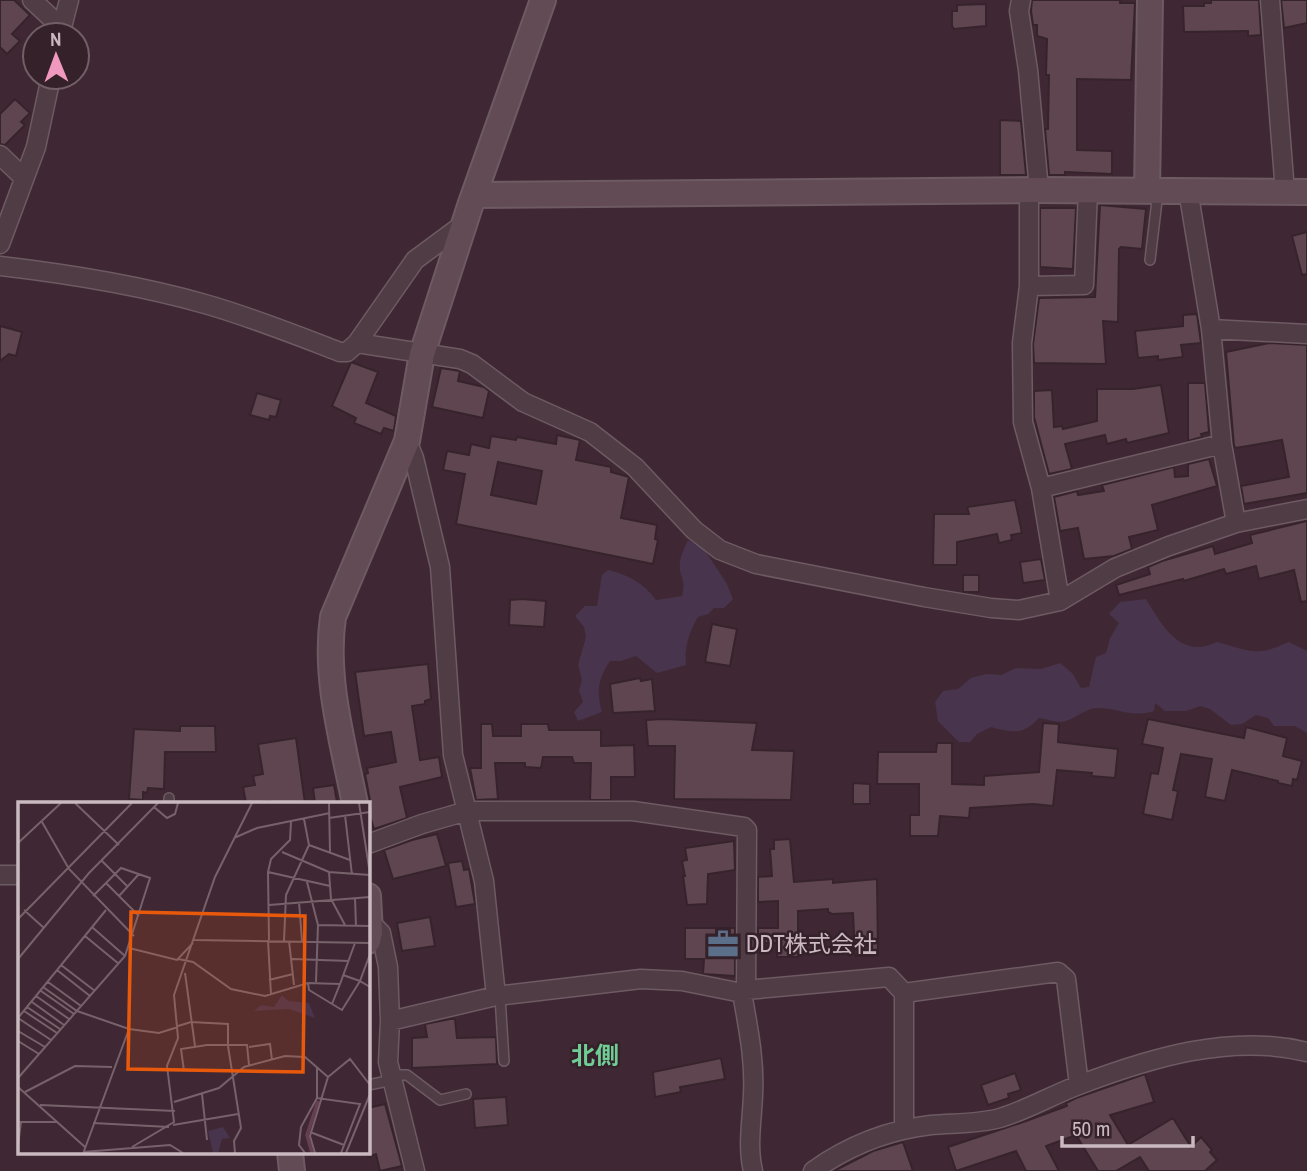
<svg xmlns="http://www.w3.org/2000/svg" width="1307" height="1171" font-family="'Archivo Narrow','Noto Sans JP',sans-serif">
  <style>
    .green { fill: #48344c }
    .building { fill: #5f4550; stroke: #37232c; stroke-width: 2; fill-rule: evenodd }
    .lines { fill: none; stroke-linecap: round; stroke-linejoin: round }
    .lane-casing { stroke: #6d5a63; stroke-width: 12 }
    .street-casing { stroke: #6d5a63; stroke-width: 21 }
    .secondary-casing { stroke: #6d5a63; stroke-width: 28 }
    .lane { stroke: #4f3c45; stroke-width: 9 }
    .street { stroke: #4f3c45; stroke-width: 18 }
    .secondary { stroke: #624b54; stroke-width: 24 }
    .labels { text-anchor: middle; stroke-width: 5; stroke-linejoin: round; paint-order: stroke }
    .poi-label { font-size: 23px; fill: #cab9c0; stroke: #35212a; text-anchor: start }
    .neighbourhood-label { font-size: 24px; font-weight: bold; fill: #70cd95; stroke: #35212a }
    .inset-river { fill: none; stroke: #653e50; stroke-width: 3.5 }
    .inset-road { fill: none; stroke: #77626b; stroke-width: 2 }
    .view { fill: #e8590c; fill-opacity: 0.15; stroke: #e8590c; stroke-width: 3.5 }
    .inset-edge { fill: none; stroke: #cab9c0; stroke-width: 3.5 }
  </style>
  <rect width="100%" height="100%" fill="#3f2833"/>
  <path class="green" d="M688,540L704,549L727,584L733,599L724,608H714L708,614L698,617C689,632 684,648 686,665L657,673L636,656L621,661H610C598,679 596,691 602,712L578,721L574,712L583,702L579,690L582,680L578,665L586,637L584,627L575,616L585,606H597L602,575L608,570C627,574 645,584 656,600L682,596C687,577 678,577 680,562C681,555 685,547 688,540Z
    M1146,599C1162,625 1180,660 1217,642C1250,651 1256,657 1289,642L1307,651V733L1295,726H1274L1268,718L1256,715L1242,724L1231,725L1210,709L1200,706L1186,711H1165L1155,703L1154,711C1131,718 1119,708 1098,708C1084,708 1075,720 1062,722C1055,722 1046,719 1039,718C1023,735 1013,733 991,727L977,734L970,742H959L938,721L935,702L943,691L958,689L971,678L986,674L1001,675L1016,668L1041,669L1060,663L1072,673L1081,688L1089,687L1096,657L1106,653L1110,638L1119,623L1109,614L1120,602Z"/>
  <path class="building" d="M0,0H14L30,15L12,34L20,41L7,54L0,47Z
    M1032,0H1120V3H1135L1131,80L1077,79V150L1112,151V174L1065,172V175H1049L1045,129H1048L1049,75H1046L1047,39L1037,36V25H1033L1031,11Z
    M1211,0H1259L1261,35L1248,36V31L1184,32L1183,6H1204V3H1211Z
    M1281,0H1307V23L1284,28Z
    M986,4V26L954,29L952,26V11H957V5Z
    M15,99L30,113L21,122L25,125L5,145L0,144V114Z
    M1000,120L1021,121L1026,175H1000Z
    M1100,205L1146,209L1142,249L1121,247L1119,249L1118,322L1103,321L1106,364L1034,363L1033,344L1039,298L1095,297Z
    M1040,208H1076L1073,269L1040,267Z
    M1307,232V274L1302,275L1292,236Z
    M1197,314L1201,343L1181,345L1183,357L1158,360V356L1138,358L1135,331L1183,326V315Z
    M0,326L22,332L16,356L9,354L0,361Z
    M1269,343L1307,345V493L1244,504L1241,486L1289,477L1282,440L1236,448L1234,446L1226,352Z
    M351,362L378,372L366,403L396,416L394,431L384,428L381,434L354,423L356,418L332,406Z
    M441,368L460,371L458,381L484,387L489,391L483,418L432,407Z
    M1188,383H1205L1209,432L1201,434L1202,437L1188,441Z
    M1161,385L1169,433L1127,443L1126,439L1107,444L1105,435L1065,444L1072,469L1049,474L1034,417V391L1052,390L1054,427L1062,426L1063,429L1097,421V389H1133Z
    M257,393L281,400L276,417L270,416L269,420L250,415Z
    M557,435L580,440L576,460L611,467V472L629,477L621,518L657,525L655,539L658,540L653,564L456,524L465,474L443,470L447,451L469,455L471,444L489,448L491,436L516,440L517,437L556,444ZM498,462L542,471L536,504L491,495Z
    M1209,459L1217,486L1152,505L1158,530L1129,537L1132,549L1114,556L1084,559L1078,528L1060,531L1054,497L1077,491L1078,495L1104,491L1102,485L1174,467L1175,477L1188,476V464Z
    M1015,500L1022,533L1011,535L1012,540L999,543L997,534L957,542V565H933L934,514H969L967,507Z
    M1307,521V601L1301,602L1294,570L1259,579L1256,566L1226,574L1224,569L1184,581L1183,579L1119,595L1116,585L1150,574L1148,567L1162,561L1213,546L1215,554L1252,543L1250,535Z
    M1041,559L1045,580L1023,583L1020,562Z
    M963,575H979V592H963Z
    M522,599L546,601L544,627L509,625L510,600Z
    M712,624L737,629L730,666L705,662Z
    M428,664L431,699L425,701V704L412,706L420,760L439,757L442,777L400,787L407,818L374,829L368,810L371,806L365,774L368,773L367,768L396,762L391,732L364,736L355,672Z
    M640,678L641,681L652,679L655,711L613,713L610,684Z
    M663,719L757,723L752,750L794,751L791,800L674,799L675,746H648L646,720Z
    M1148,719L1244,738L1246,727L1287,738L1283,756L1302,761L1297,780L1293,779L1292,786L1278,783V781L1232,770L1225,801L1205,797L1212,759L1181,754L1173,790L1178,791L1172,820L1143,814L1151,773L1158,774L1163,748L1142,744Z
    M1043,723L1059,724L1058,742L1118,749L1115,778L1091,776L1092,773L1057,770L1053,806L1033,804L970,808L969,818L940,816L938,836H910V815H919V784H877L878,752H936L937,743H952V784L984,785V776L1039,772Z
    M481,724H492L493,736H521V724H548L549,730H601V746L634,745L635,777H611V800H590L591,763H574L572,757H543L541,768L525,767V763H495L498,799L476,800L470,768H481Z
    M180,726H215L216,752H165L164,789L148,788L147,793L143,792V800L129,799L134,729L180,731Z
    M296,738L305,803H270V801L246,803L243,787L255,785L253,776L263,774L258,744Z
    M853,783L870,784V804H853Z
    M334,785L337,802L315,803L313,788Z
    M437,834L446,866L393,879L384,850L412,840Z
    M790,839L794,882L833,879V883L877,879L878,955L855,956L853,913L832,914L828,912V909L798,911V957H777V943H758V928H778V901L758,902V877L772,876L770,849H774V840Z
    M734,841L735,870L708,874L707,904L687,905L683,876H685L682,861L687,860L685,848Z
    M462,861L464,870L469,869L475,904L456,907L448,863Z
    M430,917L435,946L402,951L397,923Z
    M685,928H735V976L703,974L704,959H685Z
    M450,1019H455L457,1038L496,1037L497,1064L412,1068V1038L427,1037L425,1024Z
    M721,1058L725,1079L680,1087L681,1092L655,1097L653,1072Z
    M1015,1073L1021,1090L1008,1094L1009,1098L988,1105L981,1085Z
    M1145,1074L1154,1102L1110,1115L1128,1145L1173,1118L1191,1147L1201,1137L1212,1150L1210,1152L1217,1160L1205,1171H1149L1140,1157L1116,1171H1098L1076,1135L1046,1146L1059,1171H1026L1016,1151L956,1171L948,1147L1026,1121L1067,1106L1066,1103L1076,1098Z
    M506,1097L508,1125L475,1128L473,1099Z
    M385,1104L402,1166L380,1171L376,1154L368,1157V1108Z
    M903,1142L913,1171H834L873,1151Z"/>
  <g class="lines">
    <defs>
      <path id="lane" d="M1150,260L1158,192
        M169,804V798
        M500,996L504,1061
        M392,1075H407L440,1100L466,1094
        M368,1085L393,1080"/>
      <path id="street" d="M32,0L62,28
        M1021,0L1019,11L1028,70L1039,190
        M1270,0L1285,192
        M60,35L69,0
        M0,155L24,178
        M1029,190V286L1022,343L1023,422L1041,488L1060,601
        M1188,190L1211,329L1222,444L1236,523
        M0,244L36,147L51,77
        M0,266C69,274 138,285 205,304C251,317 296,335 340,352H347L357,343L415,260L465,223
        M1029,286L1084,285L1088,190
        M1211,329L1307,334
        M357,343L460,359L472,364L523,402L590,432L635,467L694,530L720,550L756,564L924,597L991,608L1019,610L1060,601L1115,568L1169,546L1236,523L1307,509
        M407,441L414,458L440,567L453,755L484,881L496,996
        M1041,488L1222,444
        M368,844L422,824L467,811H633L744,827L747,830L746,990
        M0,875H19
        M369,921L381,933L388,967L390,1021
        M742,993C748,1027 755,1060 753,1095C752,1121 747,1146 753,1171
        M904,993L1058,972L1066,979L1079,1085
        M415,1171L388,1062L390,1021L496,996L641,979L682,981L742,993L746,990L889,977L904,993V1129
        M813,1171C848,1146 888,1130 931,1125C953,1123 979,1124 1000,1118C1027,1110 1052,1095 1079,1085C1150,1058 1231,1033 1307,1052"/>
      <path id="secondary" d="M1147,191L1150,0
        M474,195L1039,190L1307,192
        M355,804C343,743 324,678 333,617L407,441L422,354L470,206L543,0
        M368,896L370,932L368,941
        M290,1152L292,1171"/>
    </defs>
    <use href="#lane" class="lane-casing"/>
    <use href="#street" class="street-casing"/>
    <use href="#secondary" class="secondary-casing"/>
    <use href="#lane" class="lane"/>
    <use href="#street" class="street"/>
    <use href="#secondary" class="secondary"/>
  </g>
  <defs>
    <symbol id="office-bare" viewBox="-9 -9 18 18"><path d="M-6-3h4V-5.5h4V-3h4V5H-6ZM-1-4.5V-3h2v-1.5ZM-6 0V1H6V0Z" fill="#5c6f8a" stroke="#35212a" stroke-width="2.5" paint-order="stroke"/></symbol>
  </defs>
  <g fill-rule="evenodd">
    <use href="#office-bare" x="701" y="922" width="44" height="44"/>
  </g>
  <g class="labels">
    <g class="poi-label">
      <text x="746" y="952">DDT株式会社</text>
    </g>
    <g class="neighbourhood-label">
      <text x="595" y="1064">北側</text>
    </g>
  </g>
  <g transform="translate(18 802)">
    <rect width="352" height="352" fill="#3f2833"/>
    <path d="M264,193L270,199L291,201L297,216L271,207L236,209L243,203L256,205ZM205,325L212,336L204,337L200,351H195L190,329Z" fill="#48344c"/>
    <path class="inset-river" d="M294,351L289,333L300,299"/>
    <path class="inset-road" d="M57,1L101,43M311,1L312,50M341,1L352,72M136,5L149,16L157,12L160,1M327,13L334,73M311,16L352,10M24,20L51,67L116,134M216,36L239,26L312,11M0,41L43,1M291,43L332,58M264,50L311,70L352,73M84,59L110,85M250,70L312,84M311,70L313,97L327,123M289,80L300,123L298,180M88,81L121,114M101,94L121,72M337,96L338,124M281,100L284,139M251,103L352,95M6,108L26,126M0,117L114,1M300,123L352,124M74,125L107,154M67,134L101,162M176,138L352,141M250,138L253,193M251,138L250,70L253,57L272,38L273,20M266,139L268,93L291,43L286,17M271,139L276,183M111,146L159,158L175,141M352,152L342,179L352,185M0,157L71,71L140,1M160,157L175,160L213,187L247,194L290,181L322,182L337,141M274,157L331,159M43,163L77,189M39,168L72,194M167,171L177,244M251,178L275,172M30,180L63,204M290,181L291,188L324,208L342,179L325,173M25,185L59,209L111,227L141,231L160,225M23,189L56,212M18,194L51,217M14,200L46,223M314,202L322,182M9,205L42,227M6,209L39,231M0,216L88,108M0,216L33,238M160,224L173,220L210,222V244M0,229L27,245M0,239L21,252M210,244L223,326L216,339L217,351M231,245L252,242L254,258M299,265V296M166,269L163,247L189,243H229L231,263M0,276L107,154L132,76L103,66L75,94M0,285L67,345M7,290L57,264L94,265M184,292L189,338M156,300L201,286L226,265L267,254L287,255L310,275M22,303L157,309M0,320H39M75,321L151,325M155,323L220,312M292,330L326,343M0,343L3,320M114,345L156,320L149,264L160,236L156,193L197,75L234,1M66,349L111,227M65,350L152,343L165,351M287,351L281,343L283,325L299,296L342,302L323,351M297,351L292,334L310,275L332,257L352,283M328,351L352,292"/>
    <path class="view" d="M113,110L287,114L285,270L110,267Z"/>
    <rect width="352" height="352" class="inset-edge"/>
  </g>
  <g transform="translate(56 56) rotate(359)"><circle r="33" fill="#35212a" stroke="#715e66" stroke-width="2"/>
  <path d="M0-5L12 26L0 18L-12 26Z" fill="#f098bd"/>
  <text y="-10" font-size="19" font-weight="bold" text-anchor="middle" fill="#cab9c0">N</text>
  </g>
  <path d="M1062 1136v10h131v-10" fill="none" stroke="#cab9c0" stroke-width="3.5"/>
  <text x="1072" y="1136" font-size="21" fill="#cab9c0" stroke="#35212a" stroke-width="5" paint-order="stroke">50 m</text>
</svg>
